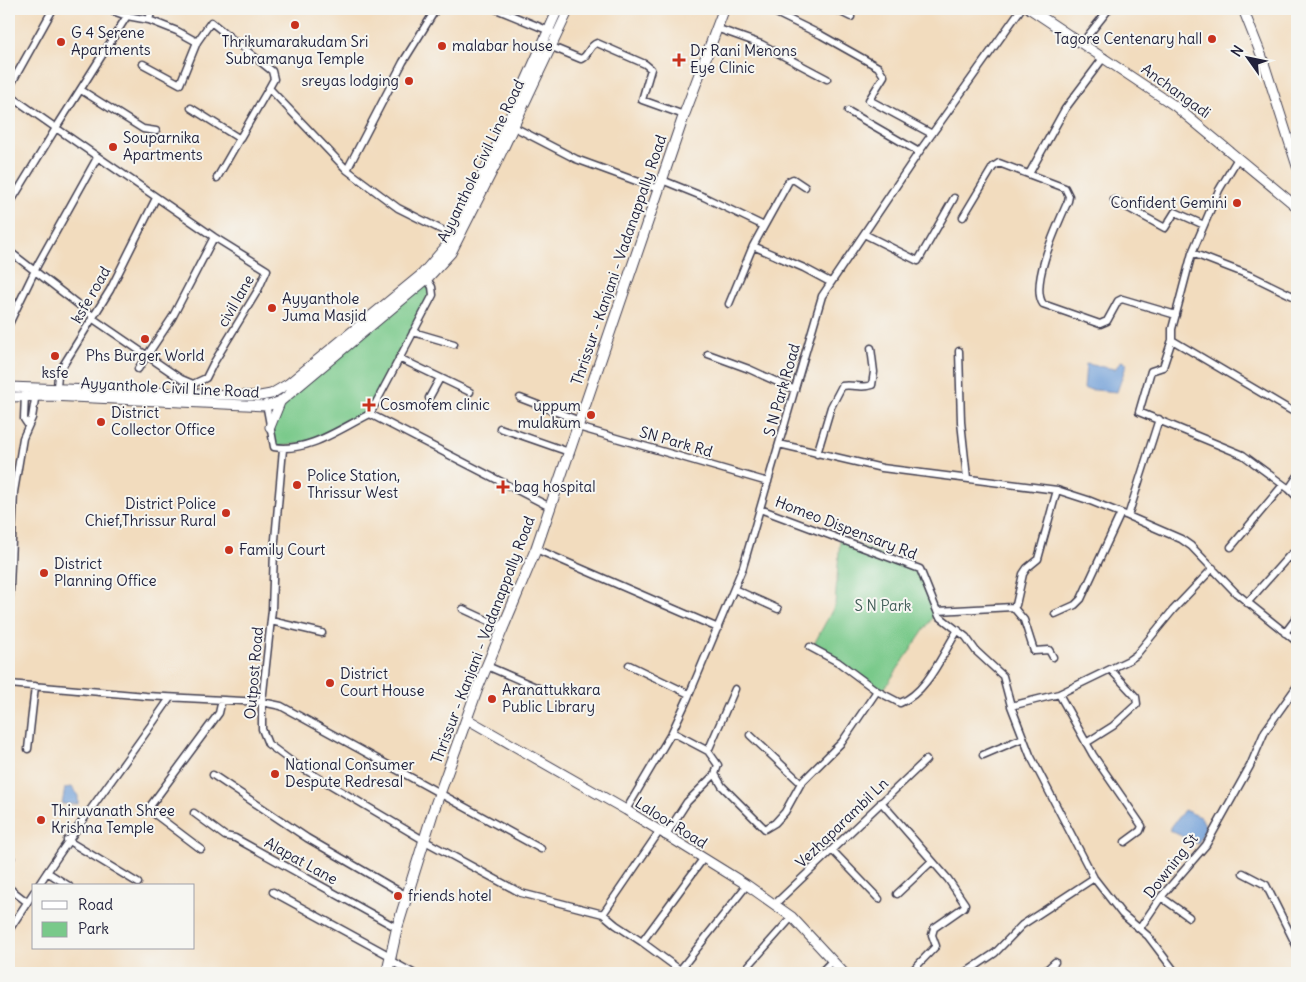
<svg xmlns="http://www.w3.org/2000/svg" width="1306" height="982" font-family="Delius,sans-serif">
  <style>
    .green { fill: #79c98a; stroke: #4e7662 }
    .water { fill: #6e9dd7; stroke: #486089 }
    .lines { fill: none; stroke-linecap: round; stroke-linejoin: round }
    .street-casing { stroke: #413e4f; stroke-width: 9 }
    .secondary-casing { stroke: #413e4f; stroke-width: 11 }
    .primary-casing { stroke: #413e4f; stroke-width: 12 }
    .street { stroke: #fff; stroke-width: 6 }
    .secondary { stroke: #fff; stroke-width: 9 }
    .primary { stroke: #fff; stroke-width: 10 }
    .poi-dot { fill: #c8321e; stroke: #f6f6f2; stroke-width: 2 }
    .labels { text-anchor: middle; stroke-width: 4; stroke-linejoin: round; paint-order: stroke }
    .poi-label { font-size: 15px; fill: #22223b; stroke: #f6f6f2; text-anchor: start }
    .street-label { font-size: 15px; fill: #22223b; stroke: #f6f6f2 }
    .park-label { font-size: 15px; fill: #405c57; stroke: #f6f6f2 }
  </style>
  <rect width="100%" height="100%" fill="#f6f6f2"/>
  <filter id="ink" filterUnits="userSpaceOnUse"><feTurbulence type="fractalNoise" baseFrequency=".02" numOctaves="2"/><feDisplacementMap in="SourceGraphic" scale="10" xChannelSelector="R" yChannelSelector="G"/><feConvolveMatrix kernelMatrix="1 2 1 2 8 2 1 2 1" color-interpolation-filters="sRGB"/></filter>
  <filter id="wash" filterUnits="userSpaceOnUse"><feTurbulence type="fractalNoise" baseFrequency=".0096" numOctaves="4" result="noise"/><feDisplacementMap in="SourceGraphic" scale="20" xChannelSelector="R" yChannelSelector="G"/><feGaussianBlur stdDeviation="1.12" result="paint"/><feColorMatrix in="noise" values="0 0 0 0 0 0 0 0 0 0 0 0 0 0 0 0 0 1.4 0 .05"/><feComposite in="paint" operator="in"/></filter>
  <g filter="url(#wash)">
    <rect width="100%" height="100%" fill="#f2dcbe"/>
    <path class="green" d="M427,280L433,291L370,414L314,442L275,447L270,428L281,401Z
      M840,538L920,569L937,611L882,692L814,644L835,605Z"/>
    <path class="water" d="M1121,361L1127,363L1117,392L1084,389L1086,364L1115,369Z
      M72,787L78,796V804H62L65,788Z
      M1184,810L1201,817L1206,827L1198,844L1169,830Z"/>
  </g>
  <g filter="url(#ink)">
    <g class="lines">
      <defs>
        <path id="street" d="M107,9L127,16
          M152,9L149,20L127,16L56,128L214,237L267,270L258,290L213,364L206,378L193,384L191,394
          M496,9L552,32
          M768,9L821,35L878,67L884,76L869,100L932,134
          M835,9L851,17
          M1174,9H1175
          M149,20L177,31L197,42
          M716,28L761,44L827,79
          M1082,43L1109,9
          M552,47L581,59C589,56 588,46 597,43L645,64L651,69L642,100L684,115
          M143,64L180,84L197,42L211,22L272,71L274,79L269,88L347,170L398,208L454,236
          M9,88L53,9
          M81,90L143,129L156,131
          M9,95L56,128L9,205
          M191,108L240,139
          M848,111L919,152
          M514,127L576,159L658,189
          M1238,158L1219,190L1192,253L1172,329V340L1163,367L1151,371L1139,412L1243,455L1289,489
          M347,170L403,62L436,9
          M1029,174L1065,109L1104,57
          M217,178L269,88
          M662,180L704,197L764,226
          M1114,200L1165,228L1175,212L1204,225
          M963,217L993,167L999,163L1065,188L1069,196L1068,201C1059,222 1029,284 1043,304L1100,324L1107,321L1118,301L1122,299L1176,315
          M864,234L918,261L954,198
          M753,246L804,268L830,282
          M9,251L93,316
          M1192,253L1254,277L1297,298
          M729,304L753,246L789,181L793,179L805,187
          M92,318L181,379L193,384
          M9,324L38,264L97,158
          M413,332L454,344
          M1172,340L1297,414
          M959,351L961,422L967,478
          M708,354L749,369L795,390
          M399,358L470,392
          M138,369L172,318L214,237
          M57,387L58,375L64,364L110,290L156,198
          M25,394L24,419L28,425
          M429,398L440,378
          M520,398L580,421
          M266,403L274,447C308,453 341,428 370,414L550,507
          M370,414L433,295L432,287L427,279
          M1159,419L1128,516L1181,539L1191,546L1236,593L1297,642
          M578,427L768,482
          M500,428L569,452
          M779,444L882,468L1057,490L1088,500L1128,516
          M283,449L274,551L272,610L262,702V729L268,744L292,762L425,841L521,893L603,914
          M817,454L831,407L842,386C854,384 861,389 872,385L874,372L871,348
          M1297,477L1289,489L1297,497
          M760,509L920,569L939,616L966,637L976,651L1003,676L1011,706L1030,755L1094,878L1122,914L1148,936L1176,973
          M1231,547L1283,485
          M536,549L718,628
          M1289,556L1297,562
          M734,589L778,609
          M1247,603L1289,556L1297,550
          M1013,607L1024,620L1034,651L1049,650L1053,657
          M463,609L504,628
          M9,611L14,492L23,438L32,418L36,393
          M937,611L1013,607L1016,605L1023,574L1027,568L1038,559L1057,490
          M1055,614L1075,605L1081,599L1121,513
          M271,621L322,633
          M1285,633L1297,617
          M629,665L689,694
          M487,666L538,688
          M9,684L146,696L262,702L281,706L541,849
          M877,691L900,703C928,692 942,654 958,630
          M1059,694L1093,755L1142,826L1140,831L1125,842
          M1011,706L1059,694L1129,660L1136,655L1173,610L1213,568
          M750,735L801,783
          M1086,743L1113,726L1137,704L1136,697L1111,670
          M28,749L35,686
          M708,751L735,689
          M983,755L1023,738
          M715,774L722,786L765,829L775,823L785,812L801,783L842,742L877,691L838,662L810,647
          M213,775L307,838L407,896
          M881,802L948,879L965,904L964,907L934,928L932,935L936,946L910,973
          M626,810L672,732L687,700L743,567L822,296L919,152L1021,9
          M194,813L225,836L235,838L397,928
          M659,832L603,914L616,925L642,942L703,859
          M665,836L687,802L715,774L718,765L708,751L672,732
          M67,840L138,883
          M201,849L152,812L151,805L219,713L222,700
          M832,850L879,899
          M9,861L11,858
          M47,872L69,886
          M1243,873L1266,885L1297,947
          M38,886C80,821 127,761 170,698
          M9,888L27,902
          M273,892L392,957
          M897,894L932,861
          M1161,897L1189,917
          M775,904L926,760
          M1140,928L1161,897L1206,845L1250,766L1265,731L1297,686
          M9,930L34,892
          M642,942L680,970L747,885
          M391,961L413,973
          M742,973L792,917
          M820,973L832,961
          M965,973L995,953L1022,925L1094,878
          M1043,973L1055,962
          M1293,973L1297,970"/>
        <path id="secondary" d="M1030,9L1175,106L1297,207
          M1243,9L1262,57L1297,166
          M9,387L260,396L271,394L288,384L422,274L447,245L498,143L558,9
          M9,397L50,396L267,406L281,401L427,279L451,253L496,164L569,9
          M270,427L281,400
          M467,719L626,810L747,885L792,917L844,973"/>
        <path id="primary" d="M387,973L397,928L433,812L478,687L536,549L684,115L724,9"/>
      </defs>
      <use href="#street" class="street-casing"/>
      <use href="#secondary" class="secondary-casing"/>
      <use href="#primary" class="primary-casing"/>
      <use href="#street" class="street"/>
      <use href="#secondary" class="secondary"/>
      <use href="#primary" class="primary"/>
    </g>
  </g>
  <g class="poi-dot">
    <circle cx="295" cy="25" r="5"/>
    <circle cx="1212" cy="39" r="5"/>
    <circle cx="61" cy="42" r="5"/>
    <circle cx="442" cy="46" r="5"/>
    <path d="M676.5 52.5h5v5h5v5h-5v5h-5v-5h-5v-5h5z"/>
    <circle cx="409" cy="81" r="5"/>
    <circle cx="113" cy="147" r="5"/>
    <circle cx="1237" cy="203" r="5"/>
    <circle cx="272" cy="308" r="5"/>
    <circle cx="145" cy="339" r="5"/>
    <circle cx="55" cy="356" r="5"/>
    <path d="M366.5 397.5h5v5h5v5h-5v5h-5v-5h-5v-5h5z"/>
    <circle cx="591" cy="415" r="5"/>
    <circle cx="101" cy="422" r="5"/>
    <circle cx="297" cy="485" r="5"/>
    <path d="M500.5 479.5h5v5h5v5h-5v5h-5v-5h-5v-5h5z"/>
    <circle cx="226" cy="513" r="5"/>
    <circle cx="229" cy="550" r="5"/>
    <circle cx="44" cy="573" r="5"/>
    <circle cx="330" cy="683" r="5"/>
    <circle cx="492" cy="699" r="5"/>
    <circle cx="275" cy="774" r="5"/>
    <circle cx="41" cy="820" r="5"/>
    <circle cx="398" cy="896" r="5"/>
  </g>
  <g class="labels">
    <g class="poi-label">
      <text x="71" y="38">G 4 Serene<tspan x="71" dy="17">Apartments</tspan></text>
      <text x="1202" y="44" text-anchor="end">Tagore Centenary hall</text>
      <text x="295" y="47" text-anchor="middle">Thrikumarakudam Sri<tspan x="295" dy="17">Subramanya Temple</tspan></text>
      <text x="452" y="51">malabar house</text>
      <text x="690" y="56">Dr Rani Menons<tspan x="690" dy="17">Eye Clinic</tspan></text>
      <text x="399" y="86" text-anchor="end">sreyas lodging</text>
      <text x="123" y="143">Souparnika<tspan x="123" dy="17">Apartments</tspan></text>
      <text x="1227" y="208" text-anchor="end">Confident Gemini</text>
      <text x="282" y="304">Ayyanthole<tspan x="282" dy="17">Juma Masjid</tspan></text>
      <text x="145" y="361" text-anchor="middle">Phs Burger World</text>
      <text x="55" y="378" text-anchor="middle">ksfe</text>
      <text x="380" y="410">Cosmofem clinic</text>
      <text x="581" y="411" text-anchor="end">uppum<tspan x="581" dy="17">mulakum</tspan></text>
      <text x="111" y="418">District<tspan x="111" dy="17">Collector Office</tspan></text>
      <text x="307" y="481">Police Station,<tspan x="307" dy="17">Thrissur West</tspan></text>
      <text x="514" y="492">bag hospital</text>
      <text x="216" y="509" text-anchor="end">District Police<tspan x="216" dy="17">Chief,Thrissur Rural</tspan></text>
      <text x="239" y="555">Family Court</text>
      <text x="54" y="569">District<tspan x="54" dy="17">Planning Office</tspan></text>
      <text x="340" y="679">District<tspan x="340" dy="17">Court House</tspan></text>
      <text x="502" y="695">Aranattukkara<tspan x="502" dy="17">Public Library</tspan></text>
      <text x="285" y="770">National Consumer<tspan x="285" dy="17">Despute Redresal</tspan></text>
      <text x="51" y="816">Thiruvanath Shree<tspan x="51" dy="17">Krishna Temple</tspan></text>
      <text x="408" y="901">friends hotel</text>
    </g>
    <g class="street-label">
      <text transform="translate(1176 91) rotate(36)" y="5">Anchangadi</text>
      <text transform="translate(481 161) rotate(-64)" y="5">Ayyanthole Civil Line Road</text>
      <text transform="translate(619 260) rotate(-71)" y="5">Thrissur - Kanjani - Vadanappally Road</text>
      <text transform="translate(91 295) rotate(-60)" y="5">ksfe road</text>
      <text transform="translate(236 301) rotate(-60)" y="5">civil lane</text>
      <text transform="translate(170 388) rotate(3)" y="5">Ayyanthole Civil Line Road</text>
      <text transform="translate(782 390) rotate(-74)" y="5">S N Park Road</text>
      <text transform="translate(676 442) rotate(16)" y="5">SN Park Rd</text>
      <text transform="translate(846 528) rotate(21)" y="5">Homeo Dispensary Rd</text>
      <text transform="translate(483 640) rotate(-69)" y="5">Thrissur - Kanjani - Vadanappally Road</text>
      <text transform="translate(254 673) rotate(-85)" y="5">Outpost Road</text>
      <text transform="translate(671 823) rotate(32)" y="5">Laloor Road</text>
      <text transform="translate(842 823) rotate(-44)" y="5">Vezhaparambil Ln</text>
      <text transform="translate(301 861) rotate(29)" y="5">Alapat Lane</text>
      <text transform="translate(1171 866) rotate(-52)" y="5">Downing St</text>
    </g>
    <g class="park-label">
      <text x="883" y="611">S N Park</text>
    </g>
  </g>
  <rect width="1306" height="982" fill="none" stroke="#f6f6f2" stroke-width="30"/>
  <rect x="32" y="884" width="162" height="65" fill="#f6f6f2" stroke="#a1a1a9"/>
  <rect x="42" y="901" width="25" height="8" fill="#ffffff" stroke="#a1a1a9"/>
  <text x="78" y="910" font-size="15" fill="#22223b">Road</text>
  <rect x="42" y="922" width="25" height="15" fill="#79c98a" stroke="#a1a1a9"/>
  <text x="78" y="934" font-size="15" fill="#22223b">Park</text>
  <g transform="translate(1248 58) rotate(303)" stroke="#f6f6f2" stroke-width="4" paint-order="stroke">
  <path d="M0-4L9 19L0 12L-9 19Z" fill="#22223b"/>
  <text y="-8" font-size="14" font-weight="bold" text-anchor="middle" fill="#22223b">N</text>
  </g>
</svg>
